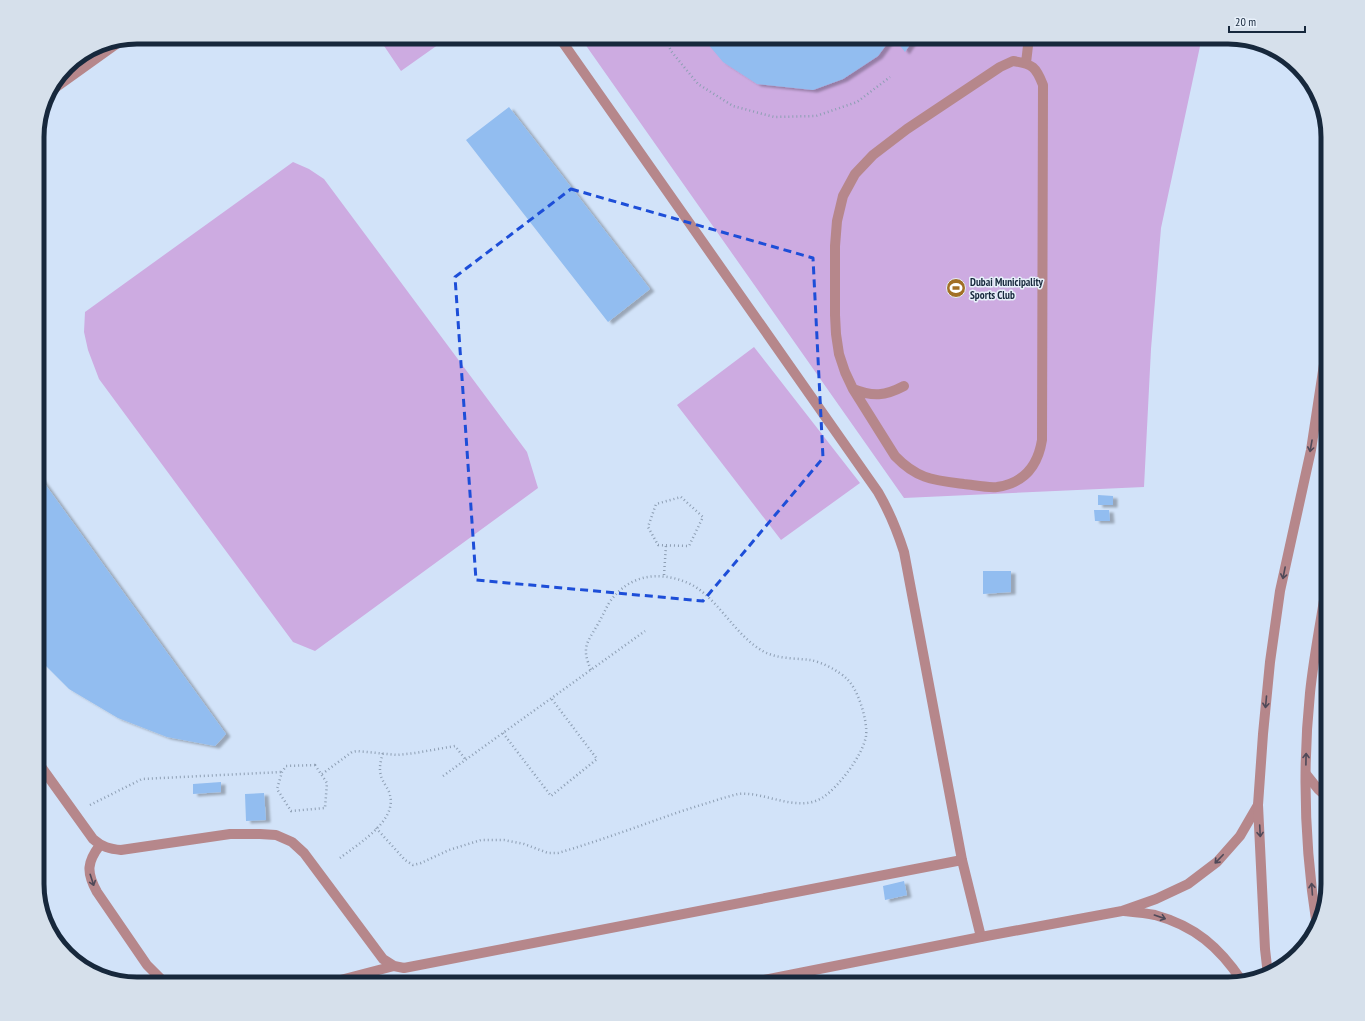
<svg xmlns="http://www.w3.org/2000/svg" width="1365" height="1021" font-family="'PT Sans Narrow',sans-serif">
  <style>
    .green { fill: #cdabe1 }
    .building { fill: #92bdf0; filter: url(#shadow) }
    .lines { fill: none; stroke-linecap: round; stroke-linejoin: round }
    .path { stroke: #8d9eb3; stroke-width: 2.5; stroke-dasharray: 1 3; stroke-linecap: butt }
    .service { stroke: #b6878b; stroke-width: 10 }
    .minor { stroke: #b6878b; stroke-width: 10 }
    .tertiary { stroke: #b6878b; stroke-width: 10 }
    .oneway { stroke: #4f4958 }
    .marked { fill: none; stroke: #1d4ed8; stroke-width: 3; stroke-dasharray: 8 5; stroke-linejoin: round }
    .labels { text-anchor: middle; stroke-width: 3; stroke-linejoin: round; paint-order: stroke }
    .poi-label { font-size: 11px; font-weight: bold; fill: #17283c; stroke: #e7f0fa; text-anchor: start }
    .rim { fill: none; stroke: #17283c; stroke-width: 5 }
  </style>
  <defs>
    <filter id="shadow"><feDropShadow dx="4.5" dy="2.5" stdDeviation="1" flood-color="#0004"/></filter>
  </defs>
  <rect width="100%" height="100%" fill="#d2e3f9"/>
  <path class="green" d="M378,37H449L401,71Z
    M580,37H1202L1161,228L1151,349L1144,487L904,498Z
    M293,162L309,169L324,179L527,452L538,488L315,651L293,642L99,379L88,350L84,332L85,312Z
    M754,347L860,483L781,540L677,405Z"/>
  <path class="building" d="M702,37H892L878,56L843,79L813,90L757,84L723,62Z
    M893,37H915L905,52Z
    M509,107L650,289L608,322L466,140Z
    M37,473L226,734L215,746L167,737L118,718L69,689L39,659L37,661Z
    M1098,495L1113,496V505H1098Z
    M1094,510H1109L1110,521H1095Z
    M983,571H1011V592L983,594Z
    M221,782V792L193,794V784Z
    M264,793L266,820L246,821L245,794Z
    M904,881L907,895L885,900L883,886Z"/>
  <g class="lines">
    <path class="path" d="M665,37L671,51L698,84L733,106L774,117L816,116L857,102L890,77
      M681,497L703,517L689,546L658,545L648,527L656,504Z
      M664,575L666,545
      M503,733L551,796L597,759L551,698
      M315,765L327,783L325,808L291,811L277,789L282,772L286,766Z
      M322,774L352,752L357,751L397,755L415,753L455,746L466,760
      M443,776L645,631
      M90,805L142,779L282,772
      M376,828L405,860L413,865L421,863L449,850L481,840H504L524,844L548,853H558C599,841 639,826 679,812C694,807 708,803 723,798C728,797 733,795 738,794C765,791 796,813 822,798C838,788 863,755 866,736C868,721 858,689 847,679C839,671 822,662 810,660C794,658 775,659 761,650C733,633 716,595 688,583C658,570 628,575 609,603C605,610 602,617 598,624C587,643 581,647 591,670
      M340,858C358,844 397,821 390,795C389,790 385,785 383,781C378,771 380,763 383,753"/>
    <path class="service" d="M559,37L878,492C889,511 897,530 904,552L962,860L981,937
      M1013,61C1033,64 1036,67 1043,85L1042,440C1038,465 1025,483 997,487C987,488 974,485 964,484C933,480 917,479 895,456L853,389L845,372L839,354L836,334L835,315V246L837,221L843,196L855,174L873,155L907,129L1000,67Z
      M1026,63L1029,37
      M85,65L87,52
      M48,93L122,40
      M853,389C873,397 885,396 904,386
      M37,761L93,839C102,847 110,849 121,850L230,834H260L276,835L292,842L304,853L383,959L394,966L404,968L962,860
      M100,845C87,862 86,872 97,892L147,965L166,984
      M325,984L394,966"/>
    <path class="minor" d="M1306,774L1318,789L1328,798
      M1124,911C1134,912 1145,913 1155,915C1195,926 1219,947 1242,981
      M806,972L809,984
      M744,984L981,937L1122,911L1156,899L1188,884L1217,862L1240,836L1258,805"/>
    <path class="tertiary" d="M1317,927C1305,850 1302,771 1310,693C1314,654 1322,615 1328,576
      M1268,975L1265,949L1258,805L1263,734L1270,662L1280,591L1311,450L1328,338"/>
  </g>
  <defs><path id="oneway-shaft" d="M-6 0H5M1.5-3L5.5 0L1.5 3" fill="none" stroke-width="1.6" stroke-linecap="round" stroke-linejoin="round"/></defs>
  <g class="oneway">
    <use href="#oneway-shaft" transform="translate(1311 446) rotate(100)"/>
    <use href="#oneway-shaft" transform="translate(1284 573) rotate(101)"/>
    <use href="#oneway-shaft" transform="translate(1266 702) rotate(95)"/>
    <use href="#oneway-shaft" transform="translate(1306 759) rotate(-89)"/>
    <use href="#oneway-shaft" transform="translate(1260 831) rotate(87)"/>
    <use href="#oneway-shaft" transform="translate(1219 859) rotate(134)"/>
    <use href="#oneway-shaft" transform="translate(92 880) rotate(72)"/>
    <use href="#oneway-shaft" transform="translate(1312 889) rotate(-94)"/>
    <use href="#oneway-shaft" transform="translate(1160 917) rotate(19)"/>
  </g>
  <path class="marked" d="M571,189L813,258L823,458L703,601L476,580L455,277Z"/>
  <defs>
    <symbol id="stadium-disc" viewBox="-11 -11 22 22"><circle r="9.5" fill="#a27026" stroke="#e7f0fa"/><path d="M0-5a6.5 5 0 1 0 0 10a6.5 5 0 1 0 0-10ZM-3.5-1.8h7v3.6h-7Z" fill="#fff"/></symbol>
  </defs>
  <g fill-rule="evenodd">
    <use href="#stadium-disc" x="945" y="277" width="22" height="22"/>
  </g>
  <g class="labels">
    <g class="poi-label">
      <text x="970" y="286">Dubai Municipality<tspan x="970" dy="13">Sports Club</tspan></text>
    </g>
  </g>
  <path d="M0 0H1365V1021H0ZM137 44H1228A93 93 0 0 1 1321 137V884A93 93 0 0 1 1228 977H137A93 93 0 0 1 44 884V137A93 93 0 0 1 137 44Z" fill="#d6e0eb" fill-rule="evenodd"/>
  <path class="rim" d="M137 44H1228A93 93 0 0 1 1321 137V884A93 93 0 0 1 1228 977H137A93 93 0 0 1 44 884V137A93 93 0 0 1 137 44Z"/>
  <path d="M1229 26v6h76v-6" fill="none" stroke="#17283c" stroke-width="2"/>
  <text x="1235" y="26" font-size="12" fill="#17283c" stroke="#e7f0fa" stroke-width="3" paint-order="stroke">20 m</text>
</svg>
